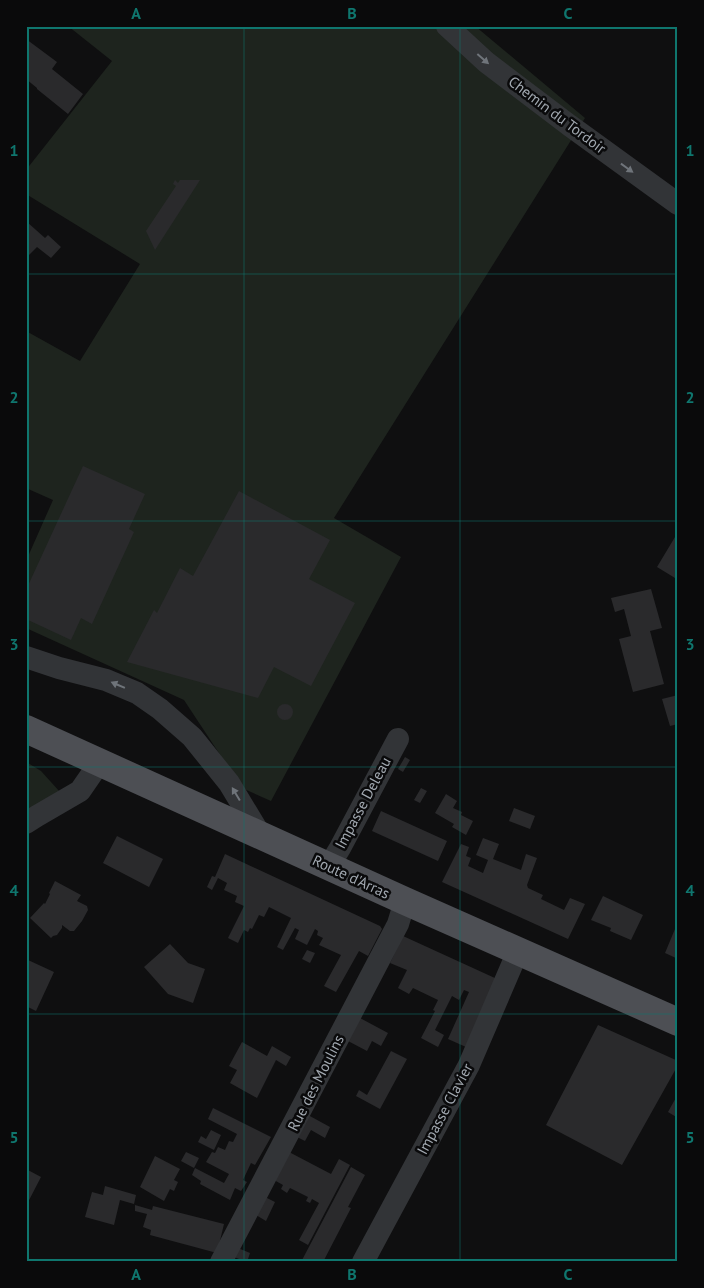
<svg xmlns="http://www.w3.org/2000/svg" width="704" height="1288" font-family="'PT Sans',sans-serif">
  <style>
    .green { fill: #1e241e }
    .building { fill: #2a2a2c }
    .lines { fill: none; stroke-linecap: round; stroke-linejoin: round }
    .minor { stroke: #323437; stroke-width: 22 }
    .major { stroke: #4d4f54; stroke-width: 28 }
    .oneway { fill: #6f747a }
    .grid { fill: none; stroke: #0f766e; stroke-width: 1; stroke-opacity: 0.55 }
    .labels { text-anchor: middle; stroke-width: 5; stroke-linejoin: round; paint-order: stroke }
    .street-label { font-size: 15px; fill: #a1a8b0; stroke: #0a0a0b }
    .neatline { fill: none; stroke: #0f766e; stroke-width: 2 }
    .grid-label { font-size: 16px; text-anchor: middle; font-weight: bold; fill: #0f766e }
  </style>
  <rect width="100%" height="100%" fill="#0f0f10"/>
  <path class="green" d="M68,26H475L585,118L334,518L401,557L271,801L242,788L184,700L26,628V561L53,500L26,488V331L80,361L140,264L26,194V170L112,61Z
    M28,763L41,771L60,792L26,812V767Z"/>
  <path class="building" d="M26,39L57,62L52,69L83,94L68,114L37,89V88L26,79Z
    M175,180L178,183L180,180H200L155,250L146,231L176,186L173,184Z
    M27,222L45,238L48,235L61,247L51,258L37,247L26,258V223Z
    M83,466L145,494L129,529L134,532L92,624L81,618L71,640L26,619V590Z
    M239,491L330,540L309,579L355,603L311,686L274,667L258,698L127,662L154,610L157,613L180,568L193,576Z
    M678,532V573L675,578L657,567Z
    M651,589L662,628L650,631L664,684L633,692L619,639L631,636L624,609L615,612L611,598Z
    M678,695V724L670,726L662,699Z
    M277 712a8 8 0 1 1 16 0a8 8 0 1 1-16 0Z
    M405,757L410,760L403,772L398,769Z
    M421,788L427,791L420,803L414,800Z
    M446,794L457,801L453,808L462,812L461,815L473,821L466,835L452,827L454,824L435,813Z
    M514,808L535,816L530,829L509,821Z
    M381,811L447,841L438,861L372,831Z
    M117,836L163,859L149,887L103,863Z
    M483,838L499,844L493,859L521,870L526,854L537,858L527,885L528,888L543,895L541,899L564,910L570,898L585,904L568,939L442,882L461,844L469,847L466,856L471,858L468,866L483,873L488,860L476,855Z
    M225,854L380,926L382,929L368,956L359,951L336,992L324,986L341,955L319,945L323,938L317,935L318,931L315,929L307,945L295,939L299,930L295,928L283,950L277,947L291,918L269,907L264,917L259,915L252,929L250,928L248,932L244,930L238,943L228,938L244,906L235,902L237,896L224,890L227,883L218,878L212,890L207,887L212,876L215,877Z
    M55,881L81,895L77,901L87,906L88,910L82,921L74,931H70L62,925V928L57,935L53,936L51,938L30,918L44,903L45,904L50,894L49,893Z
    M603,896L643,915L631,940L610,931L611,928L591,920Z
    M675,929L678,930V959L665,953Z
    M403,936L497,979L466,1047L448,1039L469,992L464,990L459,1000L452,996L435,1030L444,1035L438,1047L421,1038L435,1011L433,1010L438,1000L413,988L409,994L398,988L407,970L390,963Z
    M170,944L188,963L205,969L193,1003L168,994L144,967Z
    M307,950L315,953L310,963L302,959Z
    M28,960L54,972L36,1011L26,1006V963Z
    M360,1018L388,1033L381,1046L372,1041L367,1051L348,1041Z
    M598,1025L678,1061V1065L622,1165L546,1125Z
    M242,1042L267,1056L272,1046L291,1057L286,1066L276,1060L257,1098L230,1083L237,1070L229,1066Z
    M391,1051L407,1059L380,1109L356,1096L359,1090L367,1095Z
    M678,1094V1118L668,1112Z
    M213,1108L271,1137L255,1165L251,1163L243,1180L247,1182L241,1191L235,1188L230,1200L200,1184L201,1181L192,1175L195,1168L224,1183L229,1174L206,1162L212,1152L215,1153L218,1147L225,1150L229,1141L233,1142L237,1134L208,1119Z
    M308,1115L330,1127L325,1138L311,1130L305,1141L297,1137Z
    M211,1130L221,1135L214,1150L198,1142L201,1136L206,1139Z
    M186,1152L199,1158L194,1168L181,1161Z
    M289,1152L331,1174L339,1159L350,1165L308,1245L299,1240L319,1203L312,1199L310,1203L306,1201L308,1197L290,1188L287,1193L281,1189L283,1185L274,1180Z
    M155,1156L180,1169L174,1180L178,1182L174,1191L170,1189L164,1201L140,1187Z
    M351,1167L365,1175L348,1207L351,1208L323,1262H301Z
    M26,1169L41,1177L26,1206Z
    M105,1186L136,1195L134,1204L120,1200L114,1225L85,1217L92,1192L103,1195Z
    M265,1197L275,1202L266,1221L256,1215Z
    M135,1205L152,1210L153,1206L224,1224L217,1253L150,1235L151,1230L143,1227L147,1214L135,1211Z
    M238,1248L250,1253L247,1262L234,1257Z"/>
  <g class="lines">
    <path class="minor" d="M447,26L486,62L569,125L678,204
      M26,657L59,668L106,680L137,693L160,709L192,737L229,783L261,836
      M26,823L37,816L80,791L100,762
      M329,866L340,848L398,739
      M221,1262L398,924L405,901
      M363,1262L469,1065L518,951"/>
    <path class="major" d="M26,729L405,901L678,1022"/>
  </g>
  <defs><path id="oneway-solid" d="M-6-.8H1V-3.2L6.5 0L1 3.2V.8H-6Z" transform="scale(1.25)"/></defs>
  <g class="oneway">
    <use href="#oneway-solid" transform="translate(483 59) rotate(41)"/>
    <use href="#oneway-solid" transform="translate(627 168) rotate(36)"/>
    <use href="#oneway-solid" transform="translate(118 685) rotate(-157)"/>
    <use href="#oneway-solid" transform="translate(236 794) rotate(-121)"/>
  </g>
  <path class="grid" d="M244,26V1262M460,26V1262M26,274H678M26,521H678M26,767H678M26,1014H678"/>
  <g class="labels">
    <g class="street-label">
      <text transform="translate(557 115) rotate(37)" y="5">Chemin du Tordoir</text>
      <text transform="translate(363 803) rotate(-62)" y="5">Impasse Deleau</text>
      <text transform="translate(351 877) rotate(25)" y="5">Route d'Arras</text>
      <text transform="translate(316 1083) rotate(-63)" y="5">Rue des Moulins</text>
      <text transform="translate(445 1109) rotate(-62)" y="5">Impasse Clavier</text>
    </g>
  </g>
  <rect width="704" height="1288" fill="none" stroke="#0a0a0b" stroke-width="55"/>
  <rect x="28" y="28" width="648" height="1232" class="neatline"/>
  <g class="grid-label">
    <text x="136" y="19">A</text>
    <text x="352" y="19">B</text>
    <text x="568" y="19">C</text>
    <text x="14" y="156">1</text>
    <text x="690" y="156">1</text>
    <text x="14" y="403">2</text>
    <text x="690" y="403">2</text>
    <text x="14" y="650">3</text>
    <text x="690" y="650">3</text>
    <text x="14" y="896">4</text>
    <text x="690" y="896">4</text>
    <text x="14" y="1143">5</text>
    <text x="690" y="1143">5</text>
    <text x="136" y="1280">A</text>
    <text x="352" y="1280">B</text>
    <text x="568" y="1280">C</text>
  </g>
</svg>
